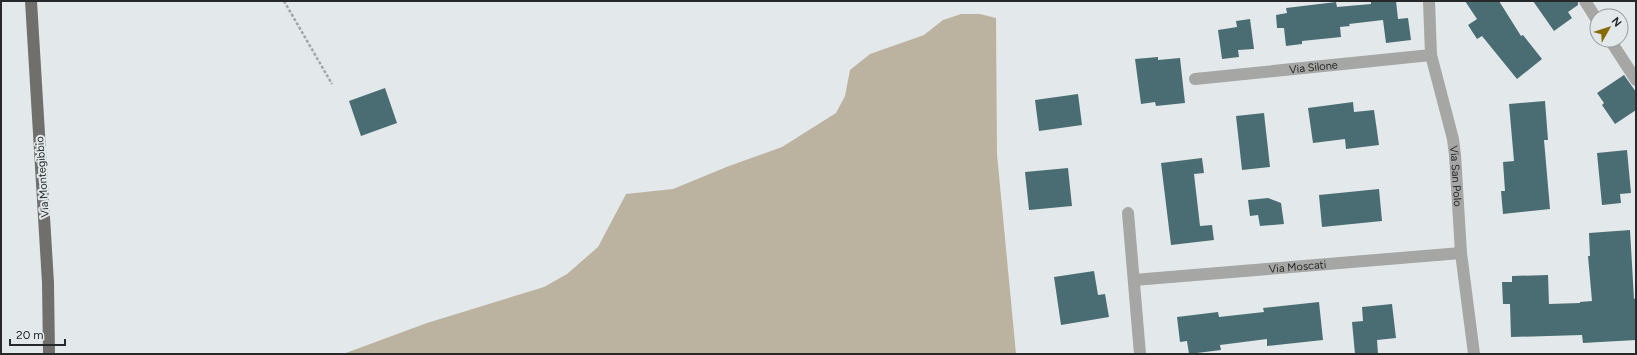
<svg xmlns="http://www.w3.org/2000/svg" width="1637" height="355" font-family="Figtree,sans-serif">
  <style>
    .green { fill: #bbb3a0 }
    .building { fill: #496d73 }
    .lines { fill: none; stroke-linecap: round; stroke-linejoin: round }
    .path { stroke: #a0a5a6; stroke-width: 2.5; stroke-dasharray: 3 2; stroke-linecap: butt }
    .minor { stroke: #a6a6a4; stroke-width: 12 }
    .major { stroke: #706f6c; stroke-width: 12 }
    .labels { text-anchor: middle; stroke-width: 4; stroke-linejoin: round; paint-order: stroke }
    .street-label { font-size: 11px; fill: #262829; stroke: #e3e9ea }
  </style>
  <rect width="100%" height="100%" fill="#e3e9ea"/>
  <path class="green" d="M961,14H980L996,18L997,154L1016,354H343L427,323L544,287L567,274L598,247L626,194L673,189L729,166L782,147L836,113L845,96L850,70L870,54L924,35L943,20Z"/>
  <path class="building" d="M1371,1H1396L1398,19L1408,18L1411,40L1386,43L1383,20L1349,24L1350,26L1340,27L1341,37L1302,41V44L1286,46L1284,28H1277L1276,15L1287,13L1286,8L1336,2L1337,7L1371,4Z
    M1465,1H1499L1521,36L1523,35L1542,59L1517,79L1482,36L1477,39L1468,25L1477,19Z
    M1533,1H1578V5L1568,12L1572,18L1554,31Z
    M1250,19L1254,49L1238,50L1239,57L1222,59L1218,30L1237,27L1236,21Z
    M1158,57V60L1180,58L1185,103L1156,106L1155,102L1141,104L1135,59Z
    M1624,75L1636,92V110L1615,124L1602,105L1604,103L1597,93Z
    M385,88L397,123L361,136L349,101Z
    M1078,94L1082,125L1039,131L1035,100Z
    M1545,101L1548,140H1544L1550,209L1503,214L1501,191H1505L1503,162L1514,161L1509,104Z
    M1353,102L1354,112L1374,110L1379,145L1346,149L1345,139L1313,143L1308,108Z
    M1264,113L1270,167L1242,170L1236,116Z
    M1627,150L1631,193L1620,194L1621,203L1602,205L1597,153Z
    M1202,158L1204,173L1194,174L1200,226L1212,225L1214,240L1171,245L1161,163Z
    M1068,168L1072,206L1029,210L1025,172Z
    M1379,189L1382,221L1322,227L1319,195Z
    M1268,198L1281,203L1284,224L1260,226L1258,215L1250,216L1248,200Z
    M1630,230L1634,299L1636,298V340L1583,343L1582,335L1511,337L1510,304H1503L1502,282H1512V276L1548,275L1549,304L1580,303V302L1592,301L1588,256H1590L1589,233Z
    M1094,271L1098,295L1105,294L1109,317L1061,325L1054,277Z
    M1319,302L1323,340L1267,346V339L1220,345L1221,350L1189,354L1187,341L1180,342L1177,317L1218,312L1219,317L1264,312L1263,308Z
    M1392,304L1396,338L1377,340L1378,354H1355L1352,322L1363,321L1362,307Z"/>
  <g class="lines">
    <path class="path" d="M284,1L332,84"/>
    <g class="minor">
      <path id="s1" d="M1429,1L1431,55L1453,139L1455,155L1461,253L1474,354"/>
      <path d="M1585,1L1597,20"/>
      <path d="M1610,40L1636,80"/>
      <path id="s2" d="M1195,79L1431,55"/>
      <path d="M1128,213L1140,354"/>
      <path id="s3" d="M1134,280L1461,253"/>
    </g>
    <path class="major" d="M31,1L48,283L49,354"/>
  </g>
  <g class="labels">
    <g class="street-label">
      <text dy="4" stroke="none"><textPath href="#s2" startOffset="119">Via Silone</textPath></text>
      <text dy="4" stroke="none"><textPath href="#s1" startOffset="178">Via San Polo</textPath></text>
      <text transform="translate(42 177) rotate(-94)" y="4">Via Montegibbio</text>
      <text dy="4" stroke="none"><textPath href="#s3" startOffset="164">Via Moscati</textPath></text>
    </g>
  </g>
  <rect width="1637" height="355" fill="none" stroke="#262829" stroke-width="4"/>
  <g transform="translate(1609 28) rotate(51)"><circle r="19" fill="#e3e9ea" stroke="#979c9d"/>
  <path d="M0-3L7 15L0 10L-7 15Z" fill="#886b08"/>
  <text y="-6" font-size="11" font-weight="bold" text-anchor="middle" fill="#262829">N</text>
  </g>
  <path d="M10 339v6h55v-6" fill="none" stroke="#262829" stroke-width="2"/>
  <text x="16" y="339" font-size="12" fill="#262829" stroke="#e3e9ea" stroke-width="3" paint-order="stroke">20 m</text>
</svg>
